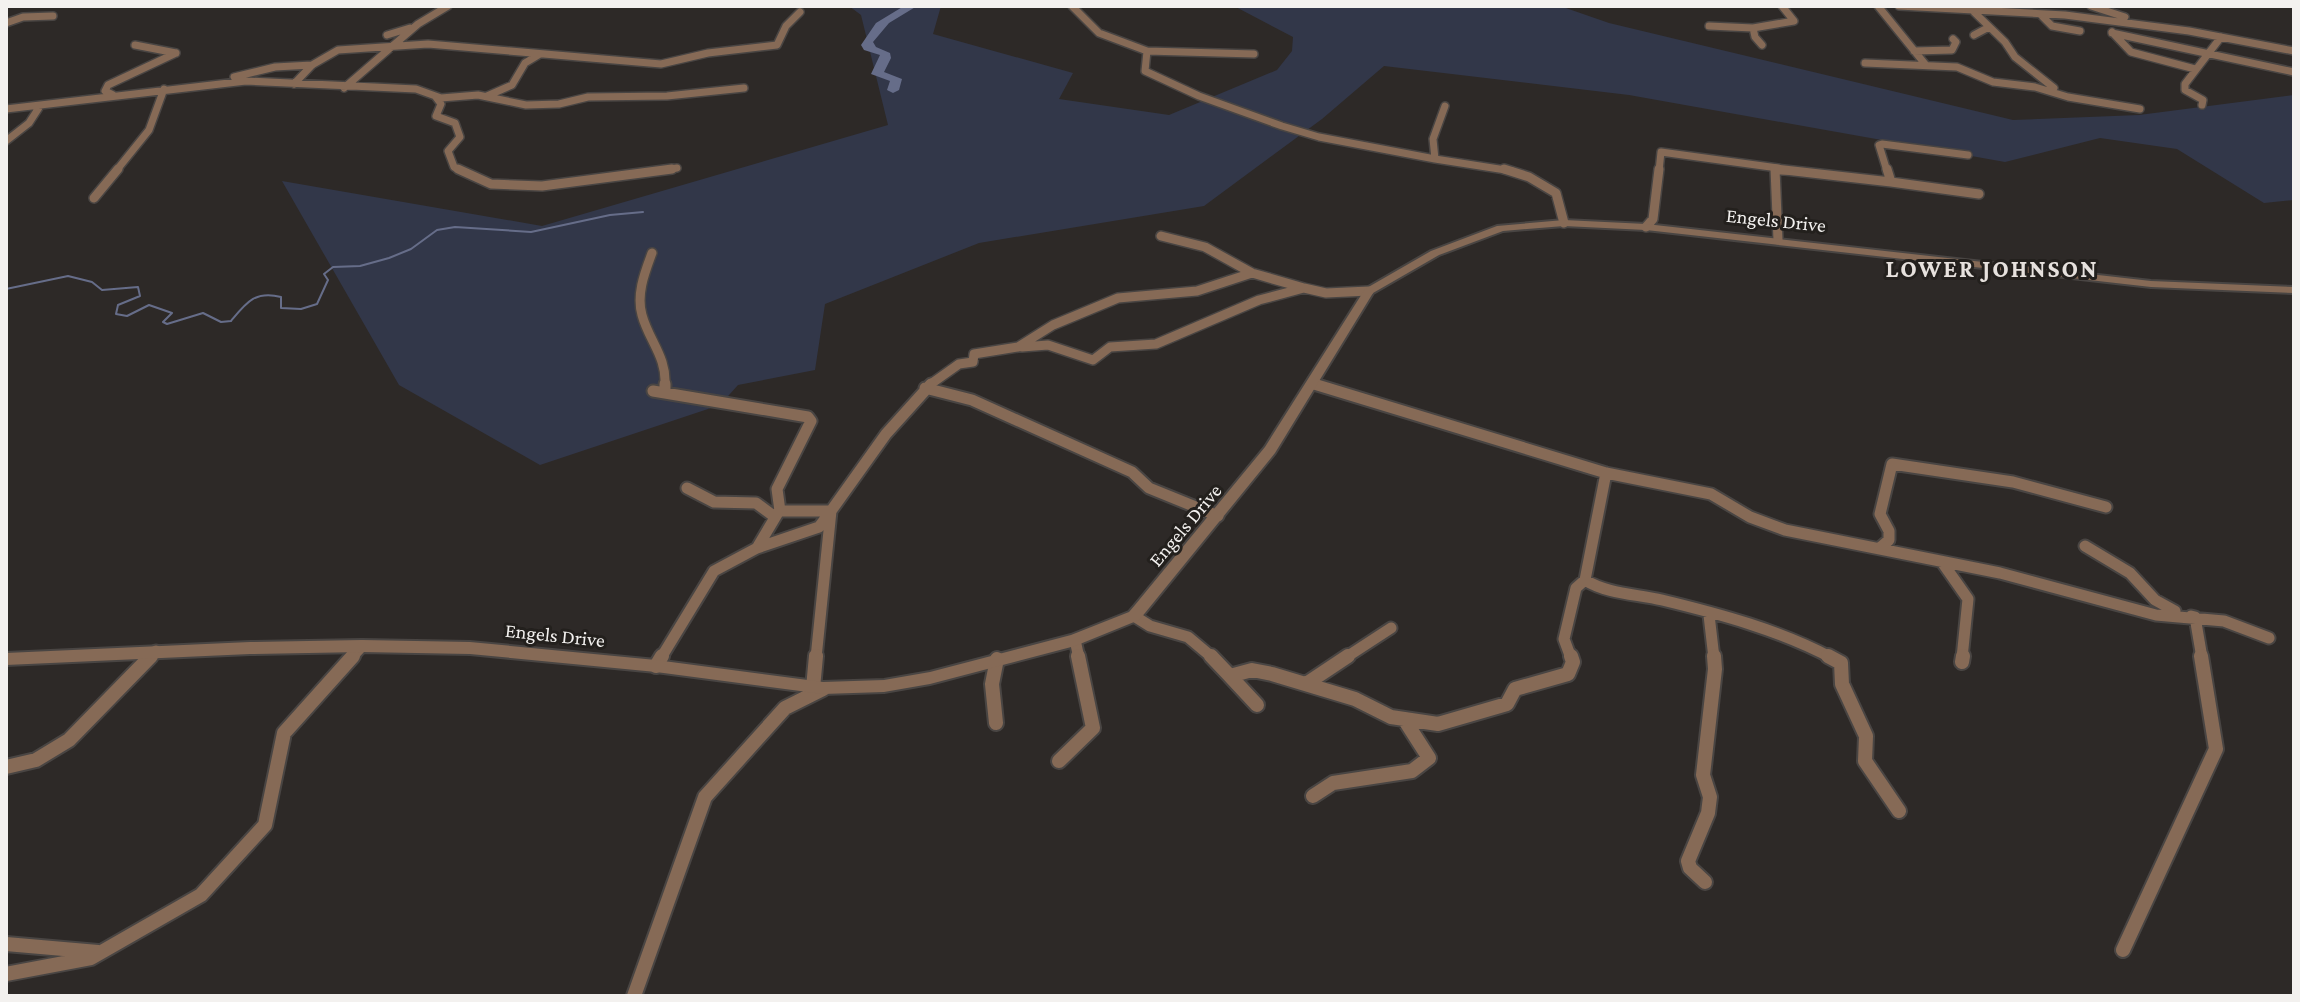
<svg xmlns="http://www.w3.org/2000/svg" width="2300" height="1002" font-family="'Crimson Pro',serif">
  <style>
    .green { fill: #323749 }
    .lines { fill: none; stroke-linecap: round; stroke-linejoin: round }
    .stream { stroke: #666d89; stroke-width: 2 }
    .river { fill: #666d89; fill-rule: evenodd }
    .minor-far3-casing { stroke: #494543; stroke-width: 10 }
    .minor-far2-casing { stroke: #494543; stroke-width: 12 }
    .minor-far1-casing { stroke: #494543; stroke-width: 15 }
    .minor-casing { stroke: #494543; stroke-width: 18 }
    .tertiary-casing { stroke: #494543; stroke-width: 4 }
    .minor-far3 { stroke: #866a56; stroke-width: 7 }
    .minor-far2 { stroke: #866a56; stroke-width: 9 }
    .minor-far1 { stroke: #866a56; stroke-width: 11 }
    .minor { stroke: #866a56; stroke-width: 14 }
    .tertiary { fill: #866a56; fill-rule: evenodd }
    .labels { text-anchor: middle; stroke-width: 6; stroke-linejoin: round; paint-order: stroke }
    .street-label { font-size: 20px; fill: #f3f1ef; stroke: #23201d }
    .far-district-label { font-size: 24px; font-weight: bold; letter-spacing: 2px; fill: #e6e1dd; stroke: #23201d }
  </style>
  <rect width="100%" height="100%" fill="#2d2927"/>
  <path class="green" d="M849,6H941L933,34L1073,73L1059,99L1169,115L1277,70L1292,51L1293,37L1234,6H1560L1609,23L2013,120L2139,115L2294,95V200L2264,203L2177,149L2100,138L2005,162L1629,95L1384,66L1322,119L1204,206L979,243L825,304L815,370L738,385L720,405L540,465L399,385L282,181L542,226L888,125L861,15Z"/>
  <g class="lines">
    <path class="stream" d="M6,289L68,276L92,282L102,290L138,287L140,296L118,305L116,314L127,316L149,305L172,313L163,322L167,324L203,313L221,322L231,321C246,303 255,290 281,297V308L301,309L317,304L328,280L324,274L333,267L360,266L389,258L411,249L437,230L455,227L531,232L610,215L643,212"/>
    <path class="river" d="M904,6H917L889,23L873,42L876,47L890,53L891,58L884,72L902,79L899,90L893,93L887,90L890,81L871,74L880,55L864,50L861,45L876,23Z"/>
    <defs>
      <path id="minor-far3" d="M1072,6L1099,33L1147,51L1145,71L1199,96L1282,126L1319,137L1435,159
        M1878,6L1925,64
        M1899,6L2065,15L2189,31L2294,51
        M2091,6L2125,17
        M1973,11L2005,42L2015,57L2054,88
        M2040,14L2052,26L2080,31
        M6,23L23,17L53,16
        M1709,26L1753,28
        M2112,32L2131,52L2195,69
        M2112,33L2294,72
        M387,35L410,28
        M1974,35L1989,27
        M135,45L176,53
        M1762,45L1755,37L1753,28L1794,21L1782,6
        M1147,51L1254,54
        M1914,51L1952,50L1956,42L1953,39
        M1865,63L1957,67L1993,82L2035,87L2068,97L2140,109
        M234,77L275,67L312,65
        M294,84L312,65L338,50L428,44L661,64L708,53L777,45L786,26L800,12
        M344,88L418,24L448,6
        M113,95L105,91L108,85L176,53
        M435,96L441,104L436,116L455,123L460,137L448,151L454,167L462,171
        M487,96L512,85L525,63L540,54
        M2202,105L2203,100L2185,90V84L2221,37
        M1445,106L1433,139L1435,159L1512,171
        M6,109L246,81L416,89L441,98L478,95L526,105L559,104L588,97L667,96L744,88
        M6,141L29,123L40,106
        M116,171L149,130L164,89
        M657,171L677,168
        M1659,171L1661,152L1778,168
        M1775,171H1790
        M1887,171L1879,145L1882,144L1968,155"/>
      <path id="minor-far2" d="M458,169L491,184L542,186L672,169
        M1504,169L1529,177L1556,193L1564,223
        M1891,182L1979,194
        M94,198L118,169
        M1646,227L1653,219L1659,169
        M1161,236L1205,247L1252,273L1304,288L1326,293L1369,291
        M1778,240L1775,169L1891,182L1887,169
        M652,253C645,272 636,294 642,315C649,341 667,357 665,386
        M1022,347L1048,345L1093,360L1110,347L1156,344L1259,300L1304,288
        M1312,383L1321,386
        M928,386L959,364L973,362L974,354L1018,347L1053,325L1118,298L1197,291L1252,273"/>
      <path id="minor-far1" d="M1314,384L1606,473L1711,494L1750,517L1785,530L2000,573L2156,615L2224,621L2269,638
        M925,388L972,400L1132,472L1149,488L1218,516
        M653,391L808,417L811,421L777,489L780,511
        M665,392V384
        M1606,473L1585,580C1607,594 1637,594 1662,600C1720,614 1779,630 1832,658
        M687,488L714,502L756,503L775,517
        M780,511H831
        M2085,546L2130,573L2155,600L2175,611
        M1881,547L1889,540V531L1880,514L1892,464L2013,482L2106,507
        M757,548L779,511
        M1942,562L1968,599L1962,658
        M1709,615L1714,658
        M1134,616L1150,626L1188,637L1213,658
        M2191,616L2195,617L2202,658
        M1075,640L1079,658
        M149,658L156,651
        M351,658L362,646
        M661,658L714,571L757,548L819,527L831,511
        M816,658L831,511L886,434L931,384
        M1345,658L1391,628
        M1571,658L1564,639L1576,588L1585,580"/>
      <path id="minor" d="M1211,656L1230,676L1252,670L1272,674L1355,699L1391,717L1438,724L1507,704L1515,689L1568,674L1573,662L1571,656
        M1828,656L1841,663L1842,684L1866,736L1865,761L1899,811
        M1962,662L1963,656
        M656,666L662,656
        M1230,676L1257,705
        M1306,684L1348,656
        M813,688L816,656
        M996,723L992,684L997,659
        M1059,761L1093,728L1078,656
        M6,767L36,760L69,740L151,656
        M1313,796L1333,783L1412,771L1429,758L1404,719
        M1705,882L1690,868L1688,861L1708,813L1710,797L1703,775L1715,669L1714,656
        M6,944L98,952
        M2123,950L2216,749L2201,656
        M6,974L91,958L201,895L265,825L284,733L353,656
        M634,996L705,797L785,708L823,689"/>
      <path id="tertiary" d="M1564,220L1646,224L2151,281L2294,287V293L2151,287L1646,230L1564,226L1503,231L1439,255L1373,293L1275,453L1145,613L1139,620L1075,646L930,684L884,692L823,694L656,672L470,654L362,652L250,654L6,665V653L250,642L362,640L470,642L656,660L823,682L884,680L930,672L1071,635L1129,612L1135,605L1265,447L1365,289L1431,251L1497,226Z"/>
    </defs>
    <use href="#minor-far3" class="minor-far3-casing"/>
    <use href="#minor-far2" class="minor-far2-casing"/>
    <use href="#minor-far1" class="minor-far1-casing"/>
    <use href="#minor" class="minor-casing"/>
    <use href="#tertiary" class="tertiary-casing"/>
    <use href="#minor-far3" class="minor-far3"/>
    <use href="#minor-far2" class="minor-far2"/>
    <use href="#minor-far1" class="minor-far1"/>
    <use href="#minor" class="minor"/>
    <use href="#tertiary" class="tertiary"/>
  </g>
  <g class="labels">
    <g class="street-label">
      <text transform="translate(1776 220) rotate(6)" y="7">Engels Drive</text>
      <text transform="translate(1185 525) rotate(-50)" y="7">Engels Drive</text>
      <text transform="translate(555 635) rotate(6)" y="7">Engels Drive</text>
    </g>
    <g class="far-district-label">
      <text x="1992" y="277">LOWER JOHNSON</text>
    </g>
  </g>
  <rect width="2300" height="1002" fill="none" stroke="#f3f1ef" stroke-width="16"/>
</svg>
